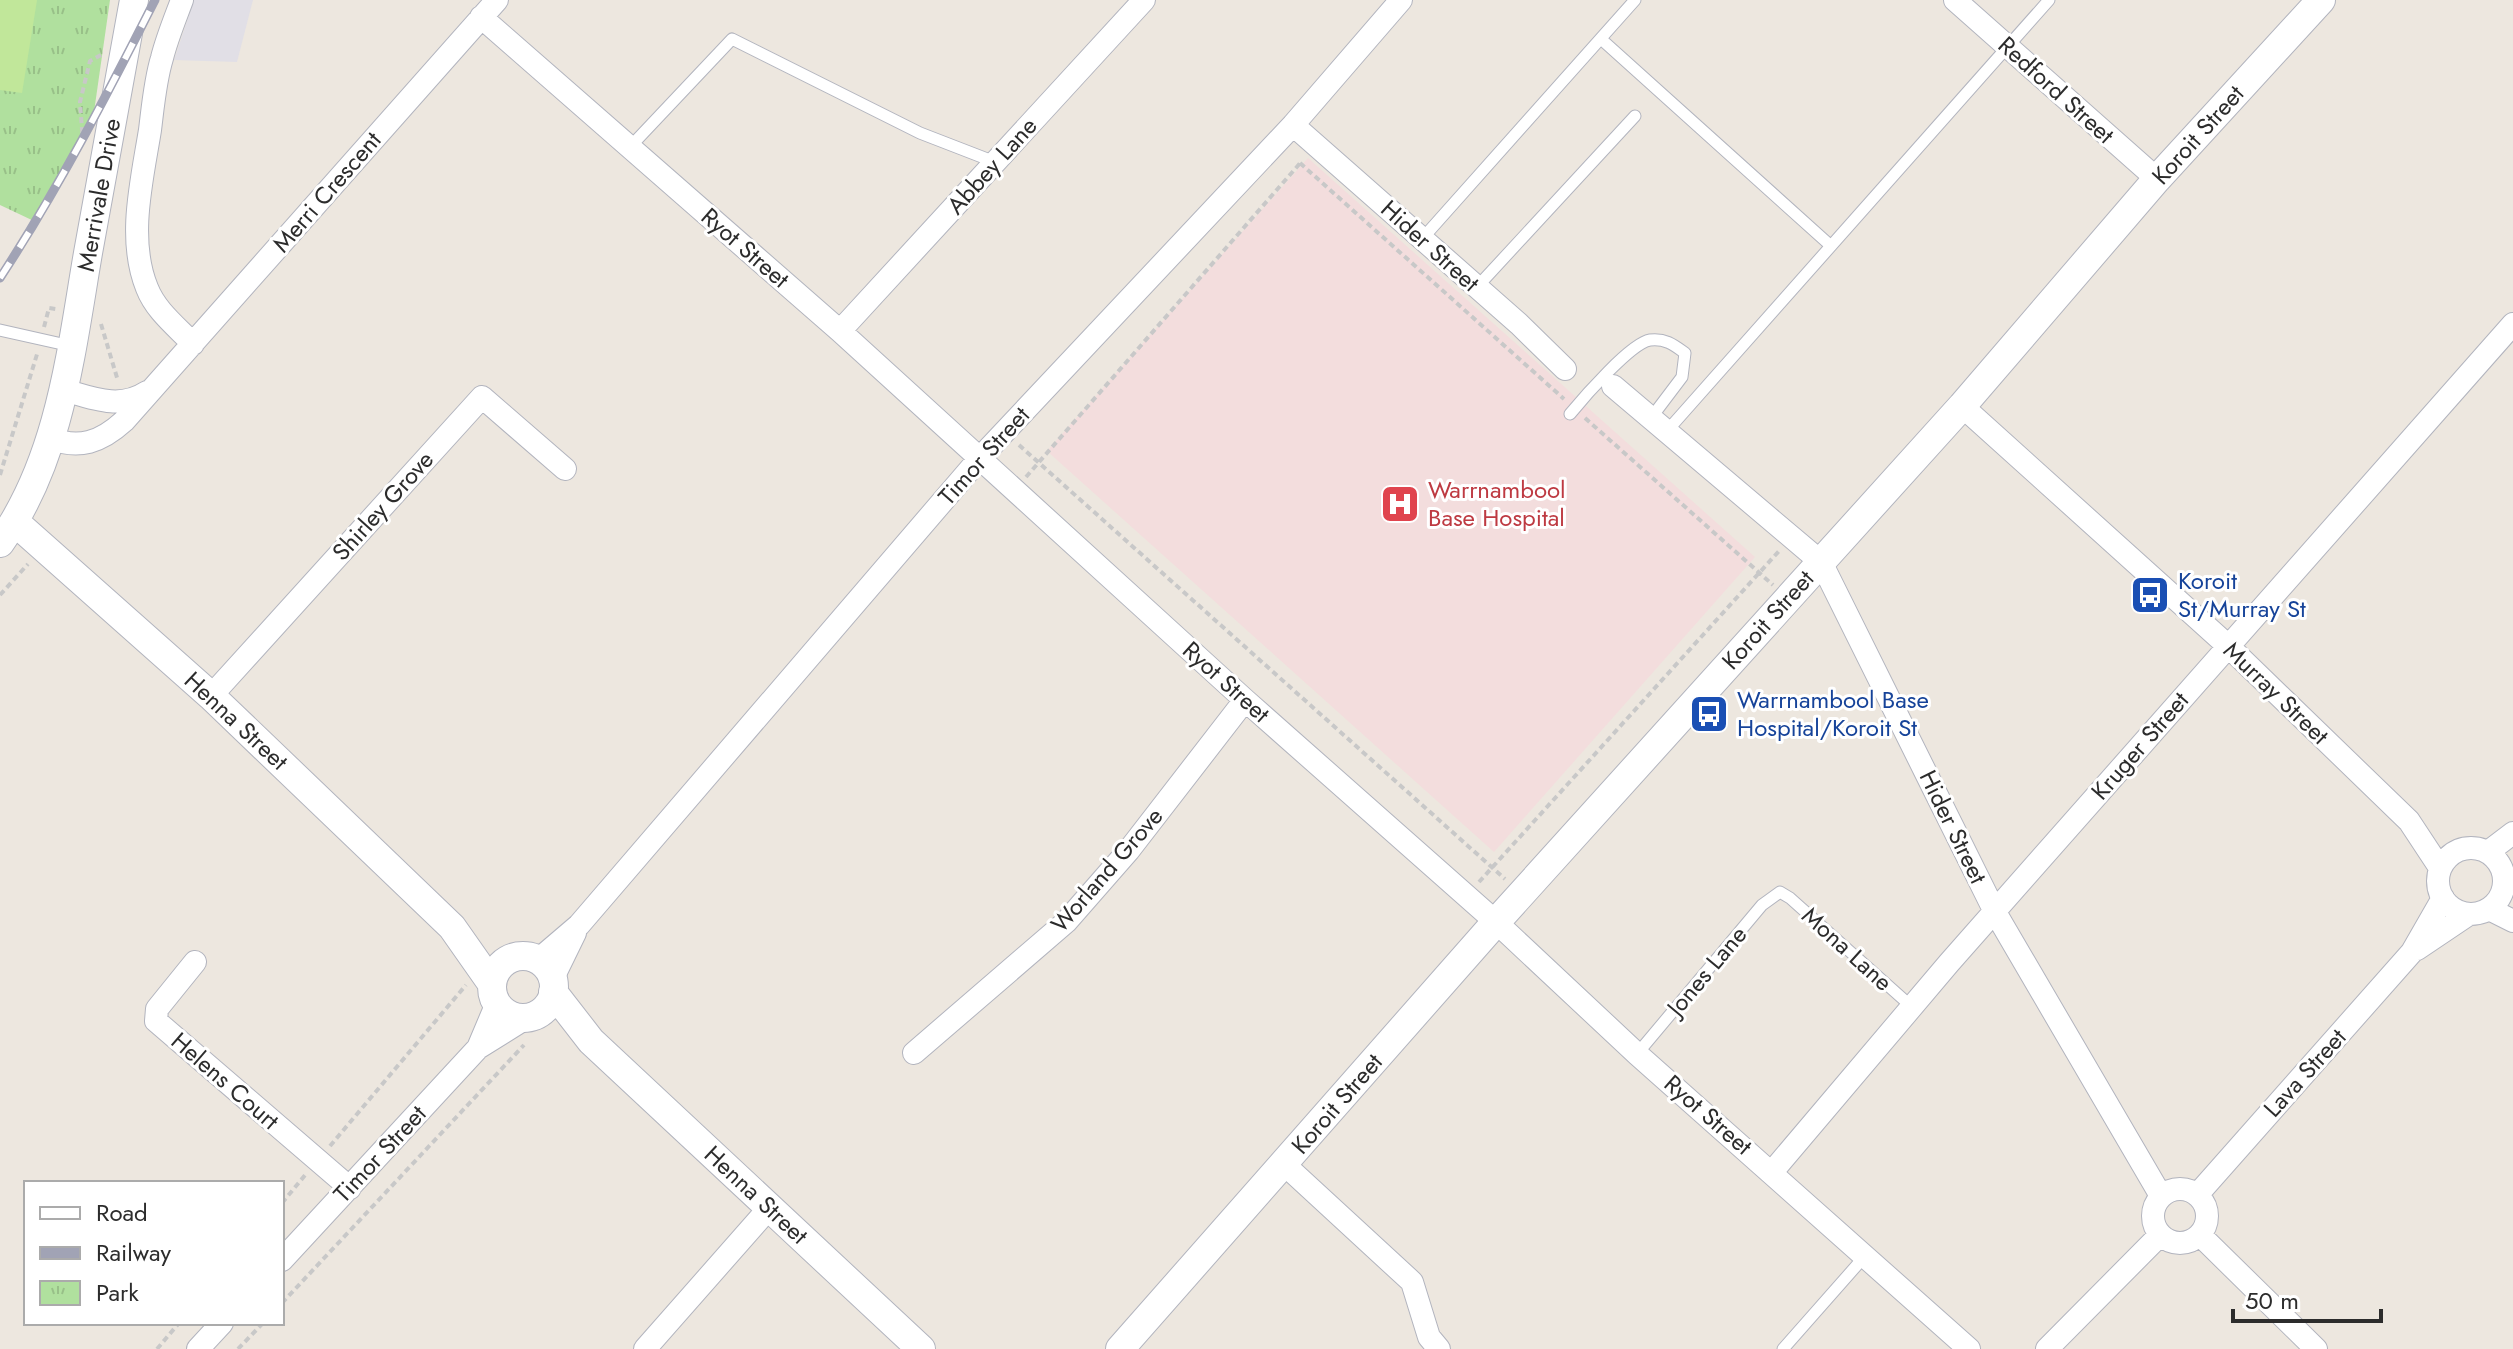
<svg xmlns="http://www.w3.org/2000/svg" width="2513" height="1349" font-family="Jost,sans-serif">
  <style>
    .industrial { fill: #e1dfe6 }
    .medical { fill: #f3dddd }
    .park { fill: url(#park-tufts) }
    .pitch { fill: #c1e79a }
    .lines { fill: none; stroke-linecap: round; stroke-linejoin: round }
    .service-casing { stroke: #b2b4be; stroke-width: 13 }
    .minor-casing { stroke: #b2b4be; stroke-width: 24 }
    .tertiary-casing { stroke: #b2b4be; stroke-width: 30 }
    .path { stroke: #c8c8c8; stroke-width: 4; stroke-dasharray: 6 4; stroke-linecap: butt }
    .service { stroke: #fff; stroke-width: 11 }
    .minor { stroke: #fff; stroke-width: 22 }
    .tertiary { stroke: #fff; stroke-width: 28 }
    .rail-casing { stroke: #a1a3b5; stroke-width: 9 }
    .rail { stroke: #fff; stroke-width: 6; stroke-dasharray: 18; stroke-linecap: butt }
    .labels { text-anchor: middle; stroke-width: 6; stroke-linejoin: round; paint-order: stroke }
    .street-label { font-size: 24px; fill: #2c2c2c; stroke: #fff }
    .health-label { font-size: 24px; fill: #be3a42; stroke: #fff; text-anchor: start }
    .transit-label { font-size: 24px; fill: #164399; stroke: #fff; text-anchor: start }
  </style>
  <defs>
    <pattern id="park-tufts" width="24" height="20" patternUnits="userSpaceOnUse" patternTransform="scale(2)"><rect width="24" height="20" fill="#b0e09e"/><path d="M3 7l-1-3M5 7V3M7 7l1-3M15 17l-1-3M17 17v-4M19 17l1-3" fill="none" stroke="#98c088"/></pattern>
  </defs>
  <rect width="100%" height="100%" fill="#ede7df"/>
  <path class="industrial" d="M194,0H253L237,62L174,60Z"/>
  <path class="medical" d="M1308,158L1755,557L1494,852L1047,451Z"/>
  <path class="park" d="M0,0H110L94,112L36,222L0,205Z"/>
  <path class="pitch" d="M0,0H37L22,93L0,90Z"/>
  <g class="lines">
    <defs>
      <path id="service" d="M1601,39L1831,246
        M630,147L732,39L920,133L995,162
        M1422,239L1635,0
        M1477,287L1635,116
        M0,330L71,346
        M1570,414C1584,397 1631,343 1650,340C1665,338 1674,345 1685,353L1682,377L1651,418
        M1667,431L2049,0
        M1637,1054L1762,905L1780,892L1790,898L1912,1007
        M1783,1349L1865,1256"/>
      <path id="minor" d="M182,0C175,19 167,38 162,58C155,81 153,106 150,130C142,180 127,239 147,288C156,311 176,326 193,344
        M1955,0L2157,179
        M481,17L840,331L1245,700L1496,922L1637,1054L1969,1349
        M1293,125L1519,324L1565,369
        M840,331L1144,0
        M1613,386L1821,562L1995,912L2161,1196
        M64,390C92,398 120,410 147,392
        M1962,406L2227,645L2409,821L2440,868
        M50,438C79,450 101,442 124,421L497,0
        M211,696L482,397L565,469
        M2438 881a33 33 0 1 1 66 0a33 33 0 1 1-66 0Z
        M2488,852L2513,833
        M2489,909L2513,921
        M2417,949L2469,914
        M538,960L579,925L979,459L1293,125L1401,0
        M195,962L157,1009L156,1021L350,1188
        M553,978L575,933
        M478,1048L497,1003
        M914,1053L1066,922L1129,850L1245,700
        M1285,1165L1412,1282L1429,1337L1439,1349
        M1772,1172L1949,963L2513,324
        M2153 1216a27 27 0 1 1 54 0a27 27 0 1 1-54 0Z
        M2197,1195L2412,952L2443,898
        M2200,1235L2316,1349
        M282,1260L478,1048L526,1018
        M198,1349L222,1323
        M645,1349L770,1207
        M2047,1349L2160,1235"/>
      <path id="tertiary" d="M15,522L211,696L452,927L492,984
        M0,543C60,459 71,352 88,253C103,169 119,84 134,0
        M492 987a31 31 0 1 1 62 0a31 31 0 1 1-62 0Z
        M553,992L591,1041L921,1349
        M1120,1349L1496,922L1962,406L2157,179L2321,0"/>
    </defs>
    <use href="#service" class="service-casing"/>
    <use href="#minor" class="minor-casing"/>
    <use href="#tertiary" class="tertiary-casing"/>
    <path class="path" d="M83,143L80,102L90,61L101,55
      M1300,163L1564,399
      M101,324L118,381
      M44,327L49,308L56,309
      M1585,418L1773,585
      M1019,445L1505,879
      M0,475L38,351
      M1026,477L1302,161
      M0,595L28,564
      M1479,882L1779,551
      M330,1146L466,985
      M282,1203L306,1174
      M282,1303L524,1045
      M157,1349L179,1323
      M238,1349L263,1323"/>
    <use href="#service" class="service"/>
    <use href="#minor" class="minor"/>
    <use href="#tertiary" class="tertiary"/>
    <defs>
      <path id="rail" d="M0,278C58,189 107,95 155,0"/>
    </defs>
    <use href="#rail" class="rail-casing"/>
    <use href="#rail" class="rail"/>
  </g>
  <defs>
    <symbol id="hospital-square" viewBox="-11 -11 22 22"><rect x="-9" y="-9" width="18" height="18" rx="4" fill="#e0444e" stroke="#fff"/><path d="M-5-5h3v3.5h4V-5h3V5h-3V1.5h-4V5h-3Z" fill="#fff"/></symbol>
    <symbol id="bus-square" viewBox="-11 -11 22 22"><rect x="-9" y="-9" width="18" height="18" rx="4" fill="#1a4fb4" stroke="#fff"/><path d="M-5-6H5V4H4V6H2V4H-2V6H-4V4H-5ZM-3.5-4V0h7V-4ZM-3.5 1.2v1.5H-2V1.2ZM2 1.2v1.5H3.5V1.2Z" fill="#fff"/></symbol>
  </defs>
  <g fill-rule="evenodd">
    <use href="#hospital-square" x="1378" y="482" width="44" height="44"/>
    <use href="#bus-square" x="2128" y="573" width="44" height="44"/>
    <use href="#bus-square" x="1687" y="692" width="44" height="44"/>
  </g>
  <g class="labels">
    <g class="street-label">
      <text transform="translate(2056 90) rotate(42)" y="8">Redford Street</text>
      <text transform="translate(2198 135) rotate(-48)" y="8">Koroit Street</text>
      <text transform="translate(992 166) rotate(-48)" y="8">Abbey Lane</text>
      <text transform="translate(327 192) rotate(-49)" y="8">Merri Crescent</text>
      <text transform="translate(99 195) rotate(-80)" y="8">Merrivale Drive</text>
      <text transform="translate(1430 246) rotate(42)" y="8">Hider Street</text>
      <text transform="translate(745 248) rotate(41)" y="8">Ryot Street</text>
      <text transform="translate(984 456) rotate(-48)" y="8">Timor Street</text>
      <text transform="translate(383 506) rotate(-48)" y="8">Shirley Grove</text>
      <text transform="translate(1768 620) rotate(-48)" y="8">Koroit Street</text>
      <text transform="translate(1226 682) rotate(42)" y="8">Ryot Street</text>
      <text transform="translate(2276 693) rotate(44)" y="8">Murray Street</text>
      <text transform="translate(236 721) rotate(43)" y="8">Henna Street</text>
      <text transform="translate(2140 746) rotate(-49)" y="8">Kruger Street</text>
      <text transform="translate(1953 827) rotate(64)" y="8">Hider Street</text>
      <text transform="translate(1107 870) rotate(-49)" y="8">Worland Grove</text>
      <text transform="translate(1847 949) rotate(42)" y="8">Mona Lane</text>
      <text transform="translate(1707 971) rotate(-50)" y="8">Jones Lane</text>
      <text transform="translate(2305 1073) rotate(-48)" y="8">Lava Street</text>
      <text transform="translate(225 1081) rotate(41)" y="8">Helens Court</text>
      <text transform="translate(1337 1104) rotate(-49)" y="8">Koroit Street</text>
      <text transform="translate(1708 1115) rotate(41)" y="8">Ryot Street</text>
      <text transform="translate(380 1154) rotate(-47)" y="8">Timor Street</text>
      <text transform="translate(756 1195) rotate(43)" y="8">Henna Street</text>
    </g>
    <g class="health-label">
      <text x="1428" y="498">Warrnambool<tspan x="1428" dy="28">Base Hospital</tspan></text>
    </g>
    <g class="transit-label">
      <text x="2178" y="589">Koroit<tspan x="2178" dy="28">St/Murray St</tspan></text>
      <text x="1737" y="708">Warrnambool Base<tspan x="1737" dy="28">Hospital/Koroit St</tspan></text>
    </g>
  </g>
  <rect x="24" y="1181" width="260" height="144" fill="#ffffff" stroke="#ababab" stroke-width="2"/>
  <rect x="40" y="1207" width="40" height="12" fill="#ffffff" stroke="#ababab" stroke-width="2"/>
  <text x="96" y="1221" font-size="24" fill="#2c2c2c">Road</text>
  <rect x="40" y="1247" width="40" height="12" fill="#a1a3b5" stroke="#ababab" stroke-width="2"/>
  <text x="96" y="1261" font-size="24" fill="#2c2c2c">Railway</text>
  <rect x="40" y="1281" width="40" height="24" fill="url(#park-tufts)" stroke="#ababab" stroke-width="2"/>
  <text x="96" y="1301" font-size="24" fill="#2c2c2c">Park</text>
  <path d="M2233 1309v12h148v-12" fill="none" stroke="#2c2c2c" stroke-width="4"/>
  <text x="2245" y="1309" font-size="24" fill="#2c2c2c" stroke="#ffffff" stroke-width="6" paint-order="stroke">50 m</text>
</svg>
